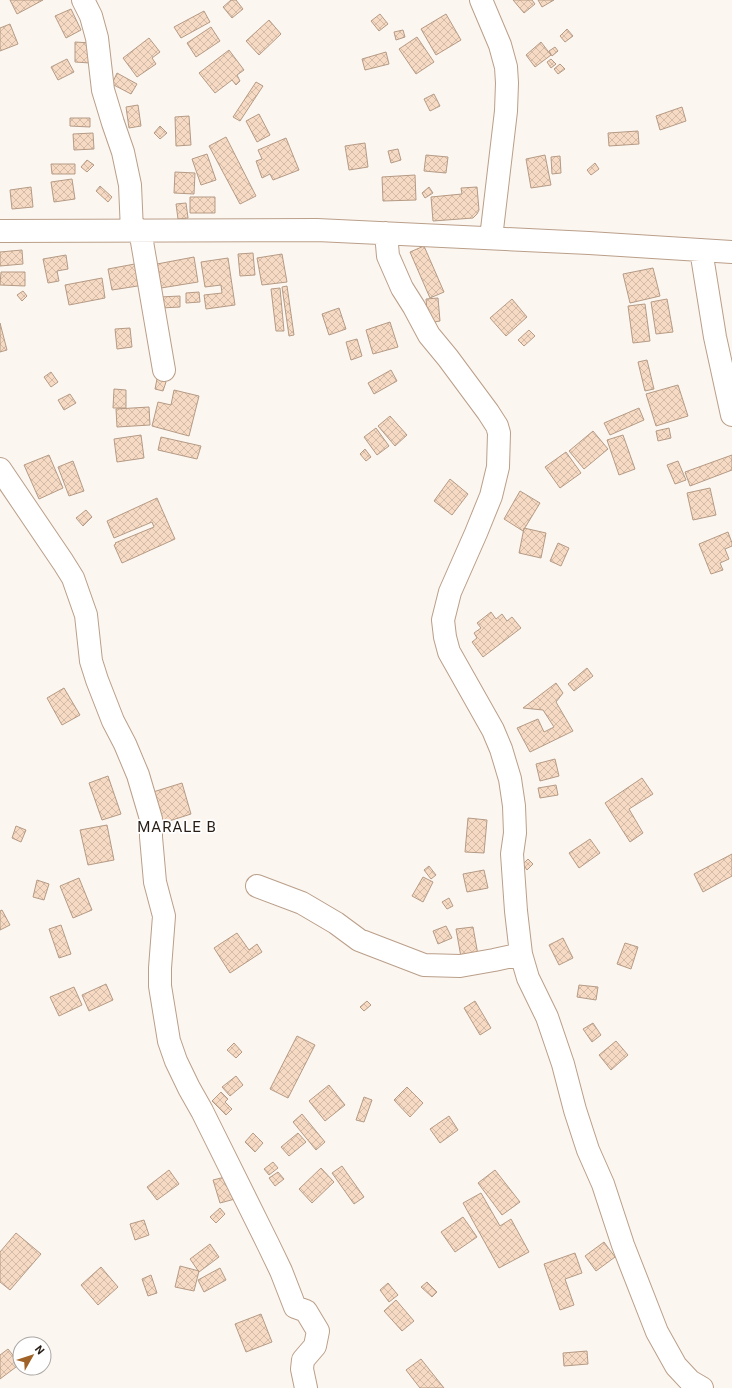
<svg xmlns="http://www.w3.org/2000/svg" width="732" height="1388" font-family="Roboto,sans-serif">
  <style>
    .building { fill: url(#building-cross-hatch); stroke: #b59b85 }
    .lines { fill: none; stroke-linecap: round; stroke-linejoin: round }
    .minor-casing { stroke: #ba9f89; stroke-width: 24 }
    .minor { stroke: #fff; stroke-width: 22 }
    .labels { text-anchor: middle; stroke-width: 3.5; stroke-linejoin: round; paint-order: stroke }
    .quarter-label { font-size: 15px; letter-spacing: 1px; fill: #281e16; stroke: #fff }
  </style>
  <defs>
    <pattern id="building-cross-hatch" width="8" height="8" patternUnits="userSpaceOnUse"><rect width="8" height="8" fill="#f7dac3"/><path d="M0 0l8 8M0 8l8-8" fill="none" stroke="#d4bba7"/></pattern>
  </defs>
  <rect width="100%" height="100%" fill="#fcf6f1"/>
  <path class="building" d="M10,0H43L17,14Z
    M231,0H236L243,9L232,18L223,7Z
    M513,0H532L535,4L524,13Z
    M538,0H554L542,7Z
    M71,9L81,30L66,38L55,16Z
    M204,11L210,22L181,38L174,27Z
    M380,14L388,24L379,31L371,21Z
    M446,14L461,40L436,55L421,29Z
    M269,20L281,34L259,55L246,41Z
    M10,24L18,44L0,51V28Z
    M211,27L220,41L196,57L187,43Z
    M567,29L573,36L565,42L560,36Z
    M403,30L405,37L396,40L394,32Z
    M417,37L434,62L416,74L399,49Z
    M149,38L160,52L152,58L156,64L137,77L123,58Z
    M75,42L91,43L90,63L75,62Z
    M541,42L551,55L535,67L526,55Z
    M555,47L558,51L552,56L549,51Z
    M229,50L244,70L237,75L240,81L236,85L232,80L215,93L199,73Z
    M386,52L389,64L365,70L362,59Z
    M67,59L74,72L58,80L51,67Z
    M551,59L556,64L551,68L547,62Z
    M560,64L565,69L558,74L554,69Z
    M117,73L137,84L131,94L112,84Z
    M256,82L263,86L240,121L233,117Z
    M434,94L440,106L430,111L424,99Z
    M138,105L141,126L129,128L126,107Z
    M682,107L686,121L660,130L656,116Z
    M259,114L270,135L257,142L246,121Z
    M189,116L191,145L176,146L175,117Z
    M70,118H90V127L70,126Z
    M160,126L167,133L160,139L154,133Z
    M638,131L639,144L609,146L608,133Z
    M93,133L94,149L74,150L73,134Z
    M226,137L256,196L240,204L209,146Z
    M286,138L299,170L273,180L270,174L262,178L256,161L262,159L258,150Z
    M365,143L368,167L349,170L345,146Z
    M398,149L401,160L391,163L388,151Z
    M207,154L216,180L201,185L192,159Z
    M426,155L448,157L446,173L424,171Z
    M545,155L551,185L531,188L526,159Z
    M560,156L561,173L552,174L551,157Z
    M87,160L94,165L87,172L81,167Z
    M595,163L599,169L591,175L587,170Z
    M51,164H75V174H52Z
    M175,172L195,173L194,194L174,193Z
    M415,175L416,200L383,201L382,177Z
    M72,179L75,199L54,202L51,182Z
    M100,186L112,197L108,202L96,191Z
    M31,187L33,207L12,209L10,190Z
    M429,187L433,193L425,198L422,193Z
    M477,187L479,210L477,214L473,218L433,221L431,197L462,194L461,188Z
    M190,197H215V213H190Z
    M186,203L188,218L178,219L176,204Z
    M424,246L444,292L430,298L410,252Z
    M22,250L23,264L0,266V252Z
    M253,253L255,275L240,276L238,254Z
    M282,254L287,282L262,285L257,258Z
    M66,255L68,269L57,271L59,281L48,283L43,259Z
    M194,257L198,282L161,288L157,264Z
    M228,258L235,305L206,309L204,295L222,293L221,285L205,287L201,262Z
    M140,263L144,285L112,290L108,269Z
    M653,268L660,296L630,303L623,274Z
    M1,272H25V286L0,285Z
    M102,278L105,298L69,305L65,285Z
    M287,286L294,335L289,336L282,287Z
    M280,288L284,331H276L271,289Z
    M23,291L27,296L22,301L17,295Z
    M199,292L200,302L186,303V293Z
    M180,296V307L161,308L160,297Z
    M438,298L440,321L428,323L426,299Z
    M512,299L527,317L506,336L490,318Z
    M667,299L673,332L656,334L651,302Z
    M645,304L650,341L633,343L628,306Z
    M339,308L346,329L329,335L322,314Z
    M390,322L398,347L373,354L366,330Z
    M0,323L7,350L0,352Z
    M130,328L132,347L117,349L115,329Z
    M529,330L535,336L524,346L518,340Z
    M357,339L362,356L351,360L346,342Z
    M647,360L654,389L645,391L638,362Z
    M391,370L397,381L374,394L368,383Z
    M51,372L58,382L51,387L44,377Z
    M157,379L166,382L163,391L155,389Z
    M678,385L688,416L656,426L646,394Z
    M114,389L126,390V408H113Z
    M174,390L199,396L189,436L152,426L158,402L171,405Z
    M70,394L76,403L64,410L58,400Z
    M149,407L150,425L117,427L116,409Z
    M639,408L644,420L610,435L604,423Z
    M390,416L407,435L395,446L378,426Z
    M376,428L389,446L377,455L364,437Z
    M669,428L671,438L658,441L656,431Z
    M593,431L608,449L584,469L569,451Z
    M141,435L144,458L117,462L114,439Z
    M623,435L635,469L619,475L607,440Z
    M161,437L201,446L197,459L158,450Z
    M365,449L371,457L366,461L360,454Z
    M566,452L581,473L560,488L545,467Z
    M49,455L63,488L39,499L24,465Z
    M732,455V470L690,486L685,472Z
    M73,461L84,491L69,496L58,467Z
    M678,461L686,480L675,484L667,465Z
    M450,479L468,494L452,515L434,501Z
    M710,488L716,515L693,520L687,493Z
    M520,491L540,503L523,531L504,519Z
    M157,498L175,539L122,563L114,545L116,544L115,543L154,527L152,522L114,538L107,521Z
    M86,510L92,517L83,526L76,518Z
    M524,528L546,533L541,558L519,553Z
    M728,532L732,543V546L725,549L729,559L720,563L723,570L711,574L699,544Z
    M558,543L569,548L561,566L550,561Z
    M491,612L496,619L502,614L507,621L512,617L521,628L483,657L472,642L477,638L474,633L481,628L477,623Z
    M587,668L593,676L574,691L568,684Z
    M556,683L563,693L556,702L573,731L530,752L517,728L538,719L544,732L554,727L543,710L523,708Z
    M64,688L80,715L62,725L47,698Z
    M555,759L559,776L540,781L536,764Z
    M108,776L121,814L102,820L89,783Z
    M642,778L653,794L629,809L643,833L630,842L605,803Z
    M182,783L191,814L163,823L153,792Z
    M556,785L558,795L540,798L538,788Z
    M468,818L487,820L484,853L465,852Z
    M107,825L114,860L88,865L80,830Z
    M16,826L26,830L21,842L12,838Z
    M590,839L600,853L579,868L569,853Z
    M732,854V876L703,892L694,874Z
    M528,859L533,864L527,870L523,864Z
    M429,866L436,875L431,879L424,870Z
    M484,870L488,888L467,892L463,874Z
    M423,877L433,882L423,902L412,896Z
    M79,878L92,910L73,918L60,886Z
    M37,880L49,884L44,900L33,897Z
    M449,898L453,906L447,909L442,902Z
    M2,910L10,925L0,930V911Z
    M61,925L71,954L59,958L49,929Z
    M446,926L452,938L438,944L433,931Z
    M473,927L478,955L461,957L456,929Z
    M237,933L249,950L257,944L262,952L230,973L214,948Z
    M563,938L573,958L559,965L549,945Z
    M625,943L638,947L631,969L617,964Z
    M106,984L113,1000L89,1011L82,995Z
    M579,985L598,987L596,1000L577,997Z
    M74,987L82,1005L59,1016L50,997Z
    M367,1001L371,1005L364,1011L360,1007Z
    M475,1001L491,1028L480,1035L464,1008Z
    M593,1023L601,1035L592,1042L583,1029Z
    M297,1036L315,1045L288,1098L270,1089Z
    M616,1041L628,1055L611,1070L599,1055Z
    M234,1043L242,1052L236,1058L227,1050Z
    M236,1076L243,1085L230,1096L222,1087Z
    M329,1085L345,1105L325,1121L309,1101Z
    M407,1087L423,1103L410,1117L394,1100Z
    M221,1092L228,1099L225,1102L232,1109L226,1115L212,1101Z
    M364,1097L372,1100L364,1122L356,1120Z
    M302,1114L325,1142L316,1150L293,1122Z
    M449,1116L458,1130L440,1143L430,1129Z
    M253,1133L263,1143L255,1152L245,1142Z
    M298,1133L306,1142L289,1156L281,1147Z
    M273,1162L278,1168L269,1175L264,1169Z
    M342,1166L364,1197L354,1204L332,1173Z
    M321,1168L334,1182L312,1203L299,1189Z
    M169,1170L179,1184L157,1200L147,1187Z
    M495,1170L520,1202L502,1215L478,1183Z
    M278,1172L284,1179L275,1186L269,1178Z
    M229,1176L235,1199L220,1203L213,1180Z
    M481,1193L500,1226L511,1219L529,1252L499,1268L463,1203Z
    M220,1208L225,1214L216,1223L210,1217Z
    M463,1217L477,1237L455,1252L441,1232Z
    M144,1220L149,1235L135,1240L130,1224Z
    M16,1233L41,1254L10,1290L0,1282V1252Z
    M604,1242L615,1257L596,1271L585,1256Z
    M210,1244L219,1257L199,1272L190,1259Z
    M575,1253L582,1273L565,1279L574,1305L560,1310L544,1264Z
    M180,1266L199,1271L194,1291L175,1287Z
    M101,1267L118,1287L98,1305L81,1285Z
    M220,1268L226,1280L204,1292L198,1280Z
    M151,1275L157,1293L148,1296L142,1279Z
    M427,1282L437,1292L432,1297L421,1287Z
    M388,1283L398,1295L389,1302L380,1290Z
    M396,1300L414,1321L402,1331L384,1311Z
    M261,1314L272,1342L246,1352L235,1324Z
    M8,1349L20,1364L0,1379V1355Z
    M587,1351L588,1364L564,1366L563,1353Z
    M421,1359L444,1388H420L406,1370Z"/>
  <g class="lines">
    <defs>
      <path id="minor" d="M83,0L91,16L97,38L103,90L113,123L123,152L130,185L132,231
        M481,0L500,45L506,67L507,83L506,111L491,238
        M140,230L164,370
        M0,231L317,230L589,243L732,252
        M386,233L388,256L402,288L414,307L429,335L448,358L488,412L497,426L499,433L498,467L491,496L476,533L450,592L443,620L445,637L449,652L493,730L501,749L510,779L514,806L515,833L512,854L516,911L521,954L528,978L547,1017L563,1064L575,1110L588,1150L603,1184L623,1245L657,1332L676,1366L690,1381L702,1388
        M701,250L715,337L732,415
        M0,469L63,562L73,578L86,615L91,661L97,680L113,721L125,744L138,775L151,819V837L155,882L164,916L160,968V986L169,1041L176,1061L189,1088L202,1111L268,1244L281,1271L295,1307L306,1311L318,1331L315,1346L303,1360L302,1369L306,1388
        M257,886L302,903L336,923L359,940L424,965L460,966L494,960L521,954"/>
    </defs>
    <use href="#minor" class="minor-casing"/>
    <use href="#minor" class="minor"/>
  </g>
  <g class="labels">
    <g class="quarter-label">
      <text x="177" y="832">MARALE B</text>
    </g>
  </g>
  <g transform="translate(32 1356) rotate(51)"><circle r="19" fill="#ffffff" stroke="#a9a5a2"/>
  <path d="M0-3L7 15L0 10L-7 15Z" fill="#a06227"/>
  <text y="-6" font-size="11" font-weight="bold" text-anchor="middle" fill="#281e16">N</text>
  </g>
</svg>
